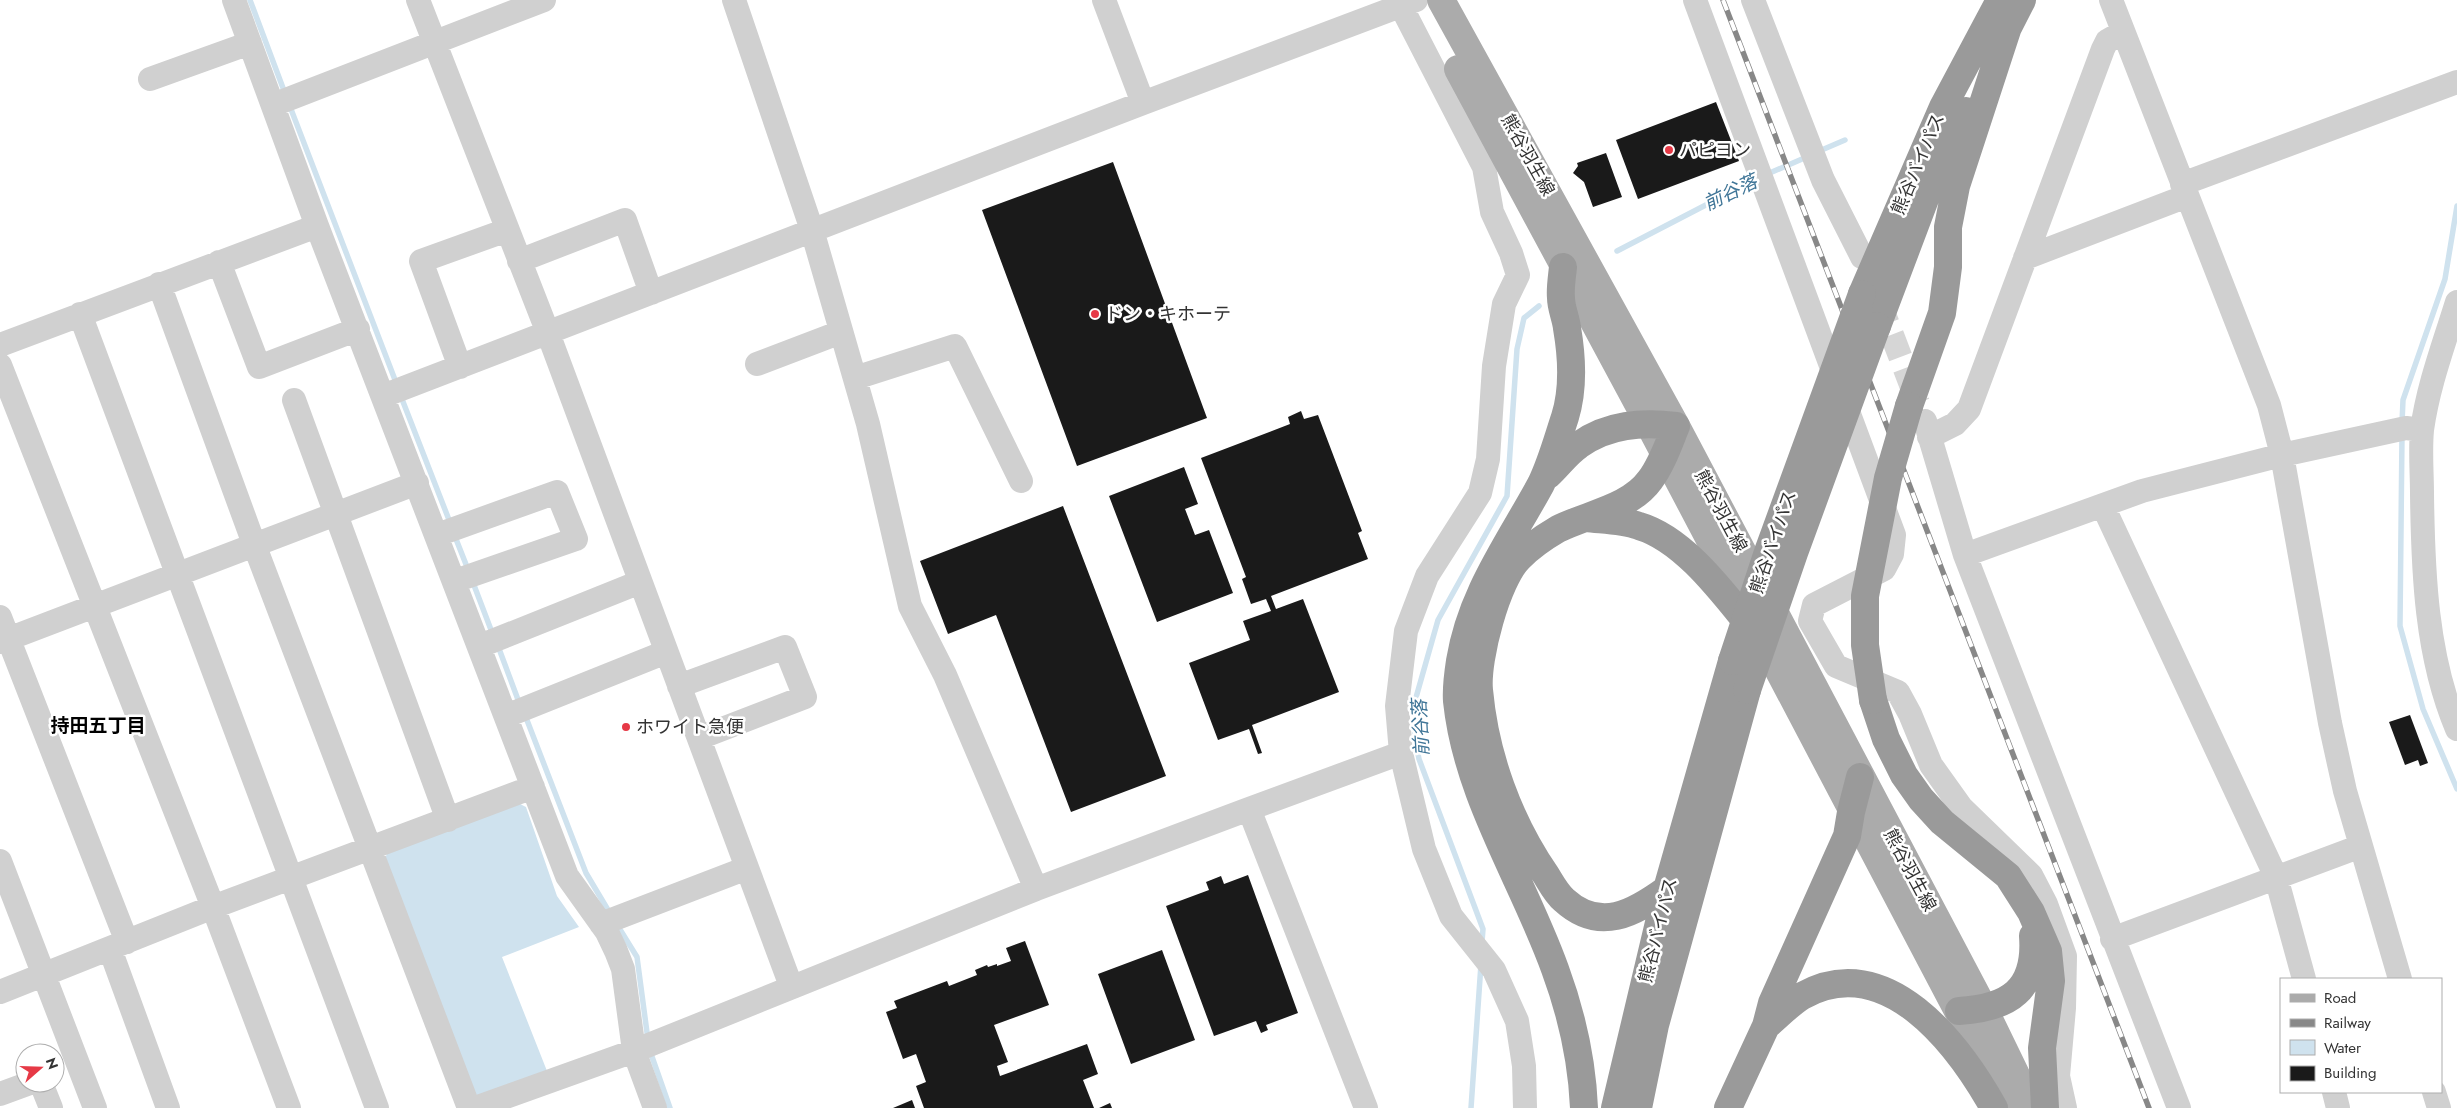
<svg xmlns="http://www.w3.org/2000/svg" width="2457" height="1108" font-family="Jost,'Noto Sans JP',sans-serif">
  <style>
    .water { fill: #cfe2ee }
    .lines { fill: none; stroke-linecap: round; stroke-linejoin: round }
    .stream { stroke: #cfe2ee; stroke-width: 5.5 }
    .building { fill: #1a1a1a }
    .minor-tunnel { stroke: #d6d6d6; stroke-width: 24; stroke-dasharray: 24 12; stroke-linecap: butt }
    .minor { stroke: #d0d0d0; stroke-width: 24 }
    .major { stroke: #ababab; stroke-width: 28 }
    .highway { stroke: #9a9a9a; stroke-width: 28 }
    .rail-casing { stroke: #888; stroke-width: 5.5 }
    .rail { stroke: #fff; stroke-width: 4; stroke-dasharray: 11; stroke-linecap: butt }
    .highway-bridge { stroke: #9a9a9a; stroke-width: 28 }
    .poi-dot { fill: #e63946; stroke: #fff; stroke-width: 2 }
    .labels { text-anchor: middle; stroke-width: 5; stroke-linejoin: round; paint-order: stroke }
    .poi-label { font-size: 18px; fill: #333; stroke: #fff; text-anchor: start }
    .street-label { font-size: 18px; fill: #333; stroke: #fff }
    .water-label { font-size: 19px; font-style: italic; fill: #3f7597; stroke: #fff }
    .neighbourhood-label { font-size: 19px; font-weight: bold; fill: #000; stroke: #fff }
  </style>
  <rect width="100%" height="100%" fill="#fff"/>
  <path class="water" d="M518,803L526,807L557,896L579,927L502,957L547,1071L482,1097L474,1094L384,860L387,854Z"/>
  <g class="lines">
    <path class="stream" d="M250,0L286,96
      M289,104L397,385
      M1817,152L1845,140
      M1765,175L1809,156
      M1617,251L1756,179
      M400,394L451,525
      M2402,423L2403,400L2445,279L2457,206
      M2402,435L2400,626L2423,709L2457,789
      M454,534L469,572
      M472,580L493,635
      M498,646L520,705
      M525,715L586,873L611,915
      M616,923L637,957L648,1040
      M1482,942L1483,929L1419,759L1415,738V701L1438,620L1507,496L1517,349L1524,318L1539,306
      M650,1051L670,1108
      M1471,1108L1481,964"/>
  </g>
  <path class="building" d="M1716,102L1739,161L1638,199L1616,140Z
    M1606,153L1622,197L1593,207L1584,182L1573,173L1578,166L1577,163Z
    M1113,162L1207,418L1077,466L982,210Z
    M1301,411L1304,419L1318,415L1362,531L1358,533L1368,559L1271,596L1276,609L1303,599L1339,692L1252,725L1262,753L1258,754L1249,729L1218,740L1189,663L1250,640L1243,621L1271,611L1266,599L1251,604L1242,579L1246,577L1201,458L1290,424L1288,417Z
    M1184,467L1198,504L1185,509L1195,535L1209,530L1233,593L1157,622L1109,496Z
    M1063,506L1166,776L1071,812L996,615L948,634L920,561Z
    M2410,715L2428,763L2420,766L2418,760L2405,765L2389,722Z
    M1248,875L1298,1013L1266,1025L1268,1030L1261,1033L1256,1021L1214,1036L1166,906L1209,890L1206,882L1221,876L1224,884Z
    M1025,941L1049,1005L994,1025L1008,1062L997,1066L1000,1076L1087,1044L1098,1074L1083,1080L1094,1108H924L916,1086L926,1082L916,1054L903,1059L886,1012L897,1008L894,1001L947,981L949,986L977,975L975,970L987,965L988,967L997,964V966L1011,961L1006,948Z
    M1162,950L1195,1040L1131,1064L1098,974Z
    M912,1100L915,1108H893Z
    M1110,1103L1112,1108H1099Z"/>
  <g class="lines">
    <path class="minor-tunnel" d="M1879,301L1918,403"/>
    <path class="minor" d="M234,0L317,226L567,876L607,932L616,951L623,969L634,1051L655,1108
      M418,0L548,333L791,986
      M734,0L812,230L868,424L910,606L945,675L1036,889
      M1104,0L1143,103
      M1695,0L1894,535L1892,554L1884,569L1814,605L1810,621L1836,666L1898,692L1910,714L1931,765L1961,807L2031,875L2046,904L2065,956L2064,1008L2058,1076L2065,1108
      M1753,0L1823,180L1862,257
      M2111,0L2269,405L2282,455L2330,723L2345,791L2400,979
      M1401,6L1484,167L1492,212L1511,253L1518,275L1504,304L1494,366L1488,459L1480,493L1427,576L1406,631L1397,706L1401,753L1424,849L1451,916L1494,970L1517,1021L1524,1066L1525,1108
      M150,79L250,43
      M273,105L544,0
      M2182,184L2457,82
      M2025,258L2187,196
      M519,261L625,220L651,293
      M219,262L259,367L358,329
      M159,284L254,544L469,1108
      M2457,302C2444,344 2428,386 2422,430C2420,451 2422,473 2422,494C2423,572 2426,656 2457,729
      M80,314L377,1108
      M0,345L317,226
      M757,364L841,332
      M0,365L213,907L289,1108
      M460,367L421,261L507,230
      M855,378L955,346L1021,481
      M383,396L1143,103L1416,0
      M294,400L448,820
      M1925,421L1965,555L2179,1108
      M1929,437L1955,424L1969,409L2103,49L2107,41L2123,32
      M2103,506L2276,877L2304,979
      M437,535L557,492L576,539L455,581
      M1965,555L2142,491L2282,455L2406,428L2422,430
      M0,617L127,942
      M0,642L417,483
      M480,646L640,582
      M679,686L785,647L805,697L699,738
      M506,716L666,652
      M1249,809L1401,753
      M0,861L95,1108
      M601,924L747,868
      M2112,939L2361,846
      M110,949L168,1108
      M0,992L213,907L533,787
      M41,1083L51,1108
      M2334,1092L2338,1108
      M2434,1092L2439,1108
      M0,1094L30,1083
      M475,1108L634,1051L1036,889L1249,809L1366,1108"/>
    <path class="major" d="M1441,0L1676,426L1984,1009L2032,1108
      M1458,69L1648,422L2009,1108"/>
    <path class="highway" d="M2001,41L2022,0
      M1563,267C1562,277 1560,288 1561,298C1561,308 1566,318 1567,328C1572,357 1574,388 1565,417C1558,438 1551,464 1541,484C1509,543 1471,593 1460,661C1458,674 1456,688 1457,701C1467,797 1523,880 1555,969C1572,1015 1582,1059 1584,1108
      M1862,294L1943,107L2000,0
      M1877,326L1934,175L1966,111
      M1909,406L1942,313L1948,267V227L1956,186L2009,24
      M1548,475C1558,466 1567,453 1579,445C1608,424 1642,422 1676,426C1669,443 1662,464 1650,480C1630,508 1588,514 1558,529C1546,536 1529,548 1519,558C1497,580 1476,659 1479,690C1485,756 1509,821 1546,875C1551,883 1556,893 1564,900C1600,933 1634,913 1667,889
      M1586,518C1603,520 1623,520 1639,526C1687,540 1728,600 1759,637
      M1873,700L1886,739L1904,775L1921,799L1942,822L2008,876L2031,912L2048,951L2051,981L2042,1048L2045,1108
      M1959,1011C2009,1008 2037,990 2033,936
      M1766,1026C1777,1017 1789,1004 1802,996C1886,948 1958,1044 1994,1108
      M1615,1108L1667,889L1732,661
      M1638,1108L1655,1025L1747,690
      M1728,1108L1766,1026L1772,1003L1847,836L1851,812L1860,777"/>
    <defs>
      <path id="rail" d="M1723,0L2149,1108"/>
    </defs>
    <use href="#rail" class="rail-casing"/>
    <use href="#rail" class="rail"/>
    <path class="highway-bridge" d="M1732,661L1769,549L1862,294
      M1747,690L1794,553L1877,326
      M1873,700L1865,645V596L1888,478L1909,406"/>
  </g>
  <g class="poi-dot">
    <circle cx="1669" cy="150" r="5"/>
    <circle cx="1095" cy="314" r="5"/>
    <circle cx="626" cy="727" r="5"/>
  </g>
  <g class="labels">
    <g class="poi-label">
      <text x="1679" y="156">パピヨン</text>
      <text x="1105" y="320">ドン・キホーテ</text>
      <text x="636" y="733">ホワイト急便</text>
    </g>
    <g class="street-label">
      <text transform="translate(1528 155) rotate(61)" y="6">熊谷羽生線</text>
      <text transform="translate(1918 164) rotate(-67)" y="6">熊谷バイパス</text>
      <text transform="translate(1721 511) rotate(62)" y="6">熊谷羽生線</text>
      <text transform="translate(1773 542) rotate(-71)" y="6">熊谷バイパス</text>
      <text transform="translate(1910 870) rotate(62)" y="6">熊谷羽生線</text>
      <text transform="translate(1658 930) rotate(-76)" y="6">熊谷バイパス</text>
    </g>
    <g class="water-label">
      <text transform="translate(1730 192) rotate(-26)" y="7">前谷落</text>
      <text transform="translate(1420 728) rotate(-93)" y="7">前谷落</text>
    </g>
    <g class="neighbourhood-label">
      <text x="98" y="732">持田五丁目</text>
    </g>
  </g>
  <rect x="2280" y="978" width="162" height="115" fill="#ffffff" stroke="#adadad"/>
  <rect x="2290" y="994" width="25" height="8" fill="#ababab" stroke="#adadad"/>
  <text x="2324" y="1003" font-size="15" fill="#333333">Road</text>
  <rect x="2290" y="1019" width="25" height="8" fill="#888888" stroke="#adadad"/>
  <text x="2324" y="1028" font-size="15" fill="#333333">Railway</text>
  <rect x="2290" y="1040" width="25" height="15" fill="#cfe2ee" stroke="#adadad"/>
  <text x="2324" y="1053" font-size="15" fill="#333333">Water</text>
  <rect x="2290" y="1066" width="25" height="15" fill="#1a1a1a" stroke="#adadad"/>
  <text x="2324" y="1078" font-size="15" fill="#333333">Building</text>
  <g transform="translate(40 1068) rotate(70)"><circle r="24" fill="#ffffff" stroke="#adadad"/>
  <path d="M0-4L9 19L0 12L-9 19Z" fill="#e63946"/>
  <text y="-8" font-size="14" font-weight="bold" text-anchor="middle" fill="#333333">N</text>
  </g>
</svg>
